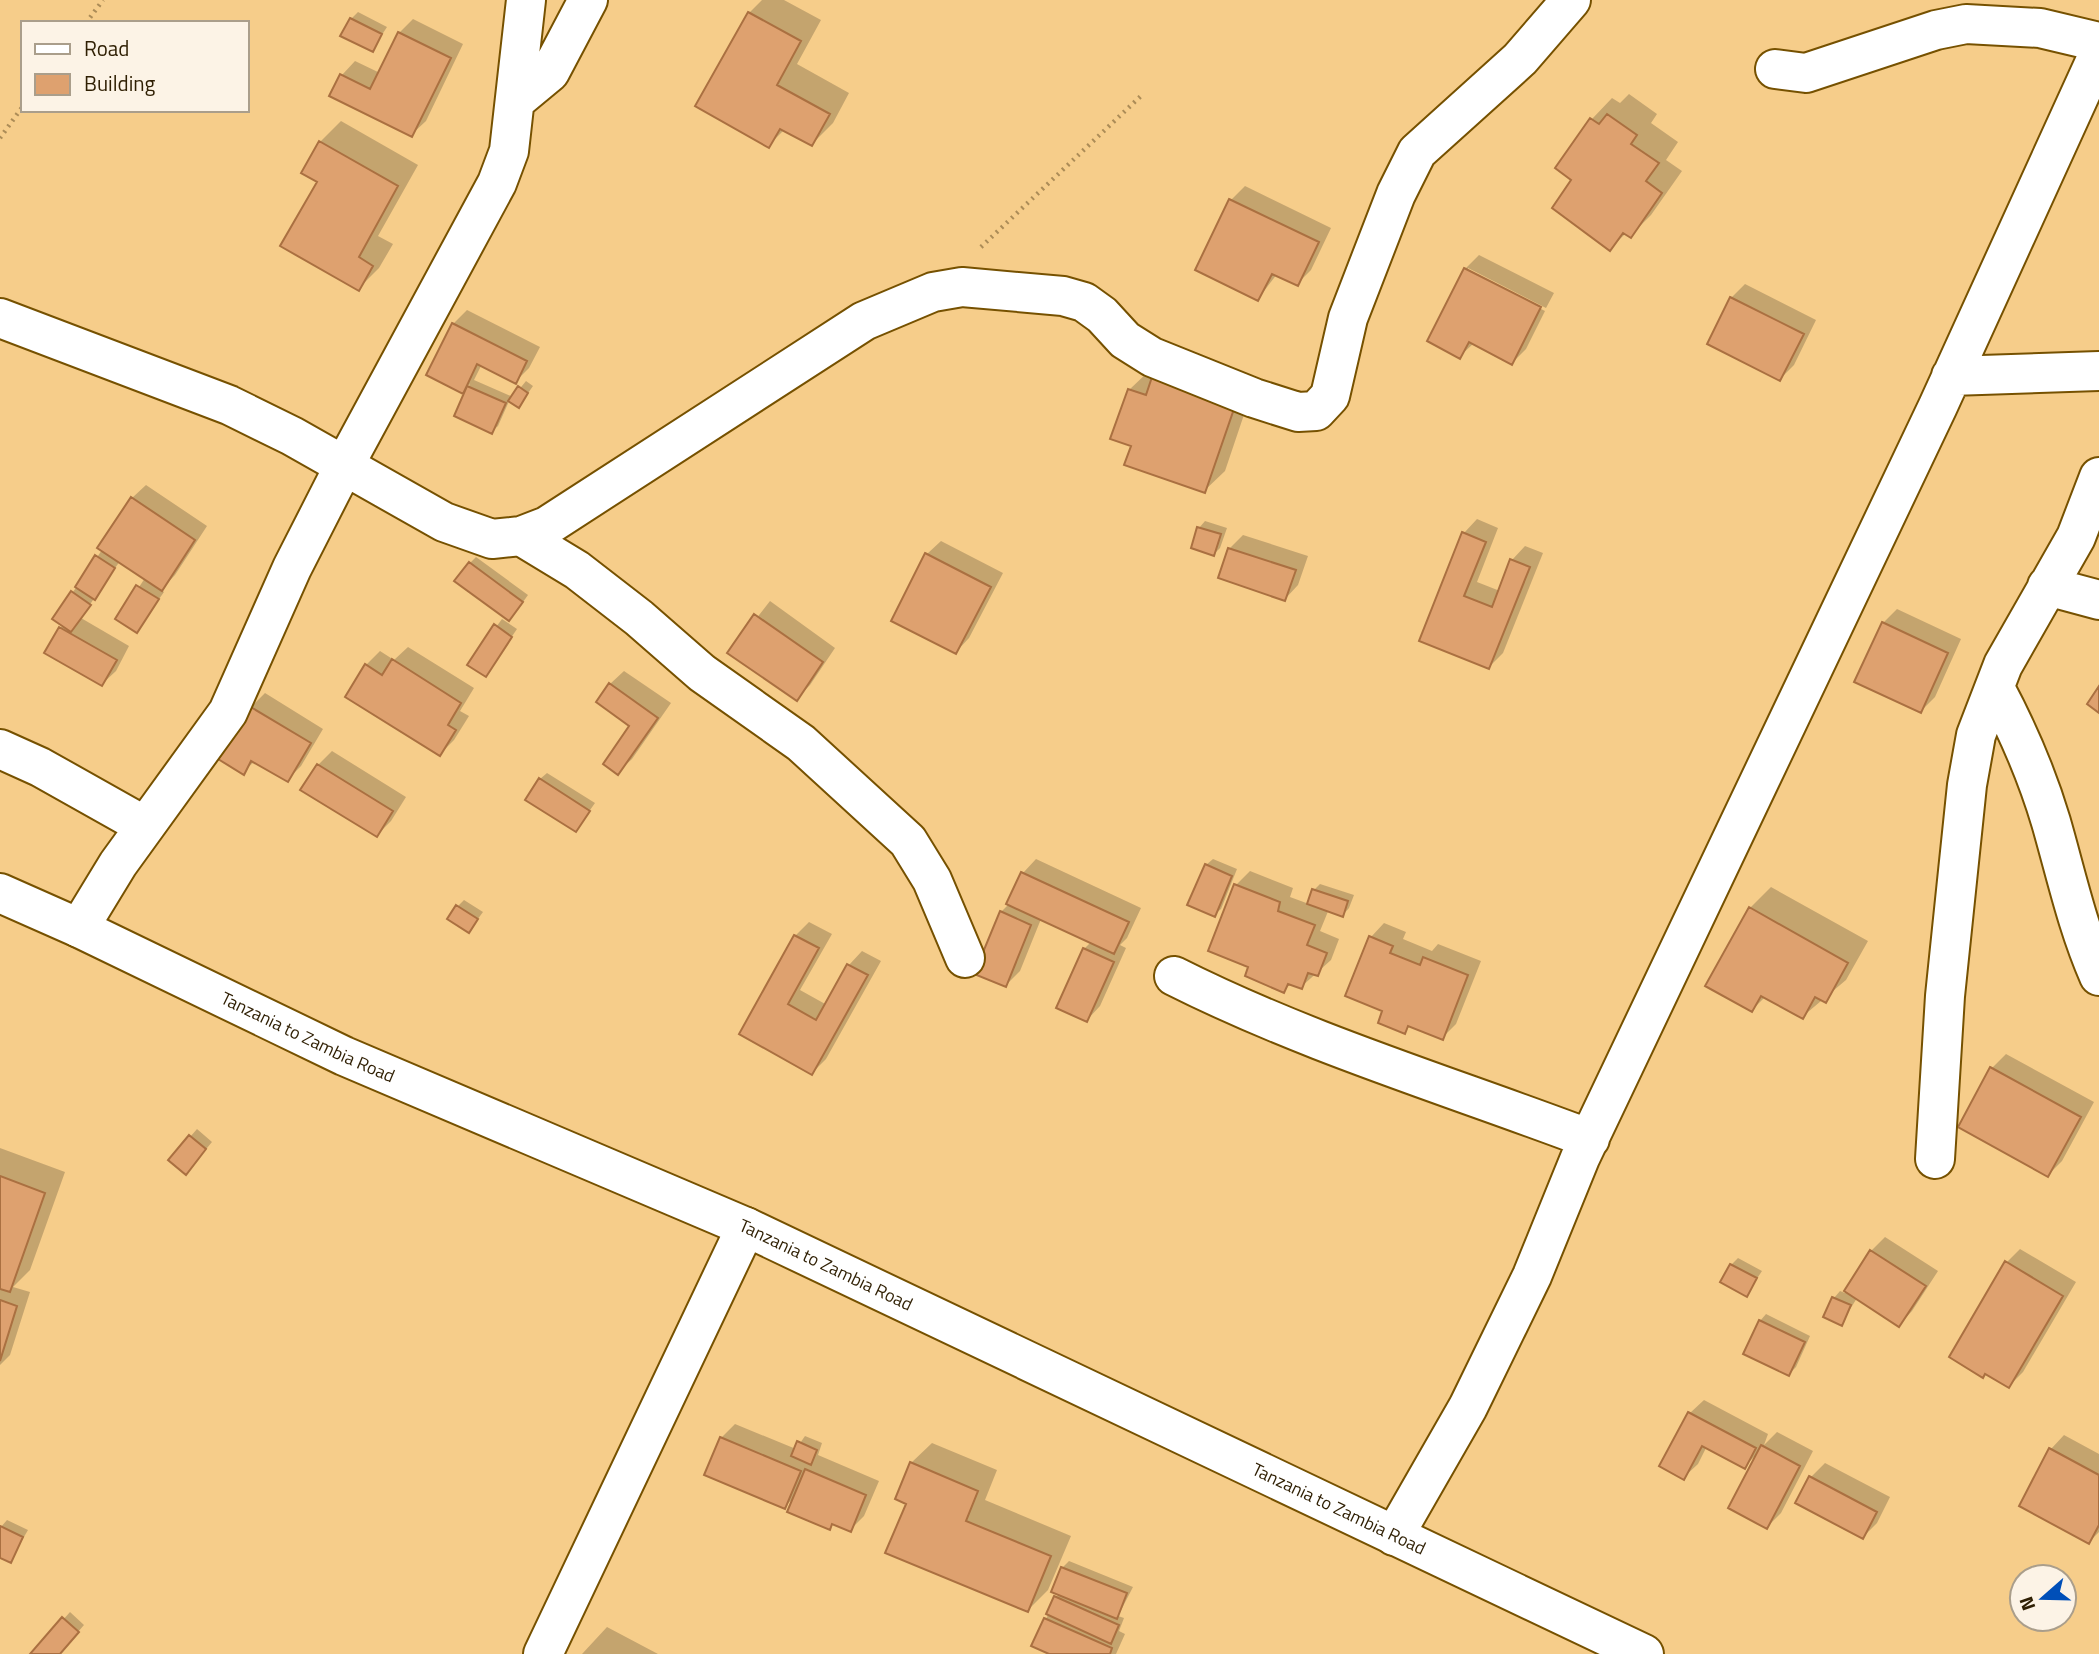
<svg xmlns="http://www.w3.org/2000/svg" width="2099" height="1654" font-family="'Titillium Web',sans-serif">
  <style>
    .shadow { fill: #0003 }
    .building { fill: #dea16f; stroke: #aa7041; stroke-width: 2 }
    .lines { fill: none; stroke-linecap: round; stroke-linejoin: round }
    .street-casing { stroke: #765100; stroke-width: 42 }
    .highway-casing { stroke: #765100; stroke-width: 42 }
    .path { stroke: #ac8c57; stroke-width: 4.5; stroke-dasharray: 2 5; stroke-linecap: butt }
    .street { stroke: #fff; stroke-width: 38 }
    .highway { stroke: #fff; stroke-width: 38 }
    .labels { text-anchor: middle; stroke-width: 5; stroke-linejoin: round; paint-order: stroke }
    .street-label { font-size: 18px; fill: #2f1f03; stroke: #fcf3e6 }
  </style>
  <rect width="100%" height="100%" fill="#f6cd8a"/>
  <path class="shadow" d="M762,0H784L821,20L797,64L849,93L833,123L812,144L785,129L769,145L749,13Z
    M358,12L387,27L372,50L351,19Z
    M413,19L463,44L426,121L412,134L342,75L355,61L380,73L399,33Z
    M1629,94L1657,114L1651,123L1678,142L1666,160L1682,171L1651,215L1631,235L1626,233L1610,249L1573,179L1557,168L1592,119L1612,98L1620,103Z
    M341,121L418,165L378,236L393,244L379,268L358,289L319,181L320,142Z
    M1245,186L1331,228L1311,270L1297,284L1277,274L1258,299L1198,269L1231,200Z
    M1479,255L1554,293L1546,308L1468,268V272L1545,311L1526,349L1512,363L1474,343L1460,356L1465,269Z
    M1745,284L1816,320L1794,365L1780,379L1731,298Z
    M467,310L540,347L529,368L515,382L482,364L474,380L513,397L526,381L533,386L519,406L510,399L498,426L491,432L456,415L470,384L462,391L453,324Z
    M1150,370L1255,382L1225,471L1204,491L1133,445L1129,390Z
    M146,485L207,526L175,575L161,590L164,592L137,630L118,619L145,578L120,561L95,597L81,618L129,646L116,671L102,684L60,628L64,625L55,618L102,550L132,498Z
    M1477,519L1498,528L1477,582L1500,591L1512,560L1525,546L1543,553L1503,653L1489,667L1422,640L1464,533Z
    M1205,521L1227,528L1220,548L1214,554L1199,528Z
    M1243,535L1308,556L1298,585L1285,599L1229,549Z
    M941,541L1003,573L969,638L956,652L927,554Z
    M476,557L528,595L515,613L470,563Z
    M770,601L835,648L810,685L796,699L730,652Z
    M1897,609L1961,639L1935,697L1921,711L1883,623Z
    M502,619L517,629L486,675L469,664Z
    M408,647L474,688L460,711L469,716L454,740L440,754L366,665L380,651L394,660Z
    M624,671L671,703L632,759L618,772L632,726L610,684Z
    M265,693L323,729L301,766L287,780L255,761L243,772L251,707Z
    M332,751L406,797L391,821L377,835L318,765Z
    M547,773L595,803L576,830L540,779Z
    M1036,859L1141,908L1127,938L1120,945L1126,948L1100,1006L1087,1020L1084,949L1091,942L1041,919L1020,971L1006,985L1001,912L1009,904L1023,873Z
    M1213,859L1237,869L1221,909L1214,915L1206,865Z
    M1250,871L1293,888L1290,897L1309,904L1314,890L1320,884L1354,895L1349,908L1343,915L1329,909L1320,931L1339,939L1331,960L1301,987L1291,983L1284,991L1250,966L1236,885Z
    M1771,887L1868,941L1846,980L1802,1017L1766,996L1752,1010L1750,908Z
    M464,900L483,912L469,931L457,907Z
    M809,922L832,934L800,990L827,1005L849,965L862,951L881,961L826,1059L812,1073L741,1033L795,936Z
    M1384,923L1406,932L1403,939L1432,951L1438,944L1481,961L1456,1024L1442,1038L1411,1025L1404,1032L1385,1010L1371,937Z
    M2006,1054L2094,1102L2062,1161L2048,1175L1960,1126L1992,1068Z
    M197,1129L212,1142L192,1166L170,1160Z
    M0,1148L65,1172L30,1270L13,1287L30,1292L10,1355L0,1365Z
    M1885,1237L1938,1271L1912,1311L1899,1325L1857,1298L1841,1324L1825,1316L1834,1298L1840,1291L1845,1293L1871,1251Z
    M2020,1249L2076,1282L2023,1372L2009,1386L2007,1262Z
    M1738,1258L1762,1271L1746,1295L1731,1265Z
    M1766,1314L1810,1336L1796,1367L1789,1374L1760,1321Z
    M1704,1400L1768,1434L1764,1445L1777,1432L1813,1451L1781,1513L1767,1527L1758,1453L1744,1467L1707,1446L1698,1464L1684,1477L1690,1413Z
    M735,1424L796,1449L805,1436L822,1443L818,1455L879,1481L864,1516L850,1530L834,1523L829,1528L795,1497L784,1507L721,1438Z
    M2064,1435L2099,1454V1532L2089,1542L2051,1449Z
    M932,1443L997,1470L985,1500L1071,1536L1048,1590L1028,1610L908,1503L911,1463Z
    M1825,1463L1890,1497L1877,1523L1863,1537L1798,1502L1811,1477Z
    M7,1520L28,1530L10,1561L0,1556V1528Z
    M1069,1561L1133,1587L1118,1616L1124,1618L1119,1631L1125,1634L1116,1654H1053L1046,1619L1059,1593L1062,1568Z
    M70,1612L84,1625L59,1654H33Z
    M607,1627L658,1654H582Z"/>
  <path class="building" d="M748,12L801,41L777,85L830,114L812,146L780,129L769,148L695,106Z
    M350,18L382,34L373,52L340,36Z
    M398,32L451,58L412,137L329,96L340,74L370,89Z
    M1607,114L1637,135L1631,144L1659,163L1646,181L1662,193L1631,238L1623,233L1610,251L1552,208L1571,180L1555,168L1590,118L1599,124Z
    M319,141L398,186L359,257L373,266L359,291L280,246L317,182L301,173Z
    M1229,199L1319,242L1298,286L1272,274L1258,301L1195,270Z
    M1464,268L1541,307L1512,365L1469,342L1460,359L1427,341Z
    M1730,297L1804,334L1780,381L1707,344Z
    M452,323L527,361L516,384L477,364L463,394L426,375Z
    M1153,374L1236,403L1205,493L1124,465L1131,446L1110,439L1128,389L1146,395Z
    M467,386L506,403L492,434L454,416Z
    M518,386L528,393L519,408L508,401Z
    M131,497L195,540L162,591L97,548Z
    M1197,527L1221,534L1214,556L1191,548Z
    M1462,532L1486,542L1464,596L1492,607L1510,559L1530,567L1489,669L1419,641Z
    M1228,548L1296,570L1285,601L1218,578Z
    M925,553L991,587L956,654L891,621Z
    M95,555L115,568L95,600L75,587Z
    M469,562L523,602L509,621L454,581Z
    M136,585L159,599L137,633L115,619Z
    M71,591L91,605L71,632L52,619Z
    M754,614L823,662L797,701L727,653Z
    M1882,622L1948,653L1921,713L1854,682Z
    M494,624L512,637L486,677L467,665Z
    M59,627L117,660L102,686L44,653Z
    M392,659L461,703L448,725L456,730L440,756L345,697L365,664L382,675Z
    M609,683L658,718L618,775L603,764L629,726L596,702Z
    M2099,686V713L2087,704Z
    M249,706L311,743L288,782L251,761L244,775L218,759Z
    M317,764L393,811L377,837L300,790Z
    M539,778L590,811L576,832L525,800Z
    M1205,864L1232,876L1215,917L1187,905Z
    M1021,872L1129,922L1114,954L1006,904Z
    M1234,884L1280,902L1278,911L1315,925L1307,945L1327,953L1318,976L1308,973L1302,989L1288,984L1284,993L1245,976L1248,967L1208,951Z
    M1312,889L1348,901L1343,917L1307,904Z
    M456,905L478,919L469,933L447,919Z
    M1749,907L1848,963L1826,1003L1815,997L1803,1019L1761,996L1752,1012L1705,986Z
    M1000,911L1031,925L1006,987L974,974Z
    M794,935L819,948L788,1004L816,1020L847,964L868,975L812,1075L739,1034Z
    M1369,936L1393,946L1390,953L1420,965L1423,957L1468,975L1443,1040L1408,1026L1405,1034L1378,1023L1382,1011L1345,996Z
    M1083,948L1114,962L1087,1022L1056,1008Z
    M1990,1067L2081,1117L2048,1177L1958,1127Z
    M189,1135L206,1149L186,1175L168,1160Z
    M0,1176L45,1193L10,1292L0,1289Z
    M1870,1250L1926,1286L1899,1327L1844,1291Z
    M2005,1261L2063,1296L2009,1388L1985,1374L1983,1378L1949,1357Z
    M1730,1264L1757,1278L1747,1297L1720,1282Z
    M1832,1297L1851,1305L1842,1326L1823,1317Z
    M0,1300L17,1306L0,1361Z
    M1759,1320L1805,1342L1789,1376L1743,1354Z
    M1688,1412L1756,1448L1745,1469L1702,1446L1684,1480L1659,1466Z
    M720,1437L801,1471L785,1509L704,1475Z
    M797,1441L817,1450L811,1465L791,1456Z
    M1761,1445L1800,1466L1767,1529L1728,1508Z
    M2049,1448L2099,1475V1525L2089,1544L2019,1506Z
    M910,1462L978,1491L966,1521L1051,1556L1028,1612L885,1553L906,1504L895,1499Z
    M805,1469L866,1495L851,1532L832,1524L830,1530L787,1512Z
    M1809,1476L1877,1512L1863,1539L1795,1503Z
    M0,1526L23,1537L11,1563L0,1558Z
    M1061,1567L1127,1593L1117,1619L1051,1592Z
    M1054,1596L1119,1625L1111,1644L1046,1614Z
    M62,1617L79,1632L60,1654H30Z
    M1044,1618L1112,1648L1110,1654H1049L1031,1646Z"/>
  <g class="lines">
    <defs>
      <path id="street" d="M1775,69L1806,73L1936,30L1966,24L2040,28L2099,42
        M515,101L550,72L588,0
        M0,318L229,405L292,436L444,522L492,539L521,536L547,526L864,321L933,292L962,287L1063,296L1084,302L1102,315L1125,340L1152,357L1254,398L1298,412L1316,411L1330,396L1348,318L1396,194L1417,152L1520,59L1571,0
        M1951,376L2099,371
        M521,536L577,570L639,618L702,673L801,743L908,841L932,880L965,958
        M2047,586L2099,600
        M1995,688C2018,731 2037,775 2051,822C2066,874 2077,926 2099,976
        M0,749L40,767L145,826
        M79,928L118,864L228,712L292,568L344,466L497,183L509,151L526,0
        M1174,976C1307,1043 1450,1086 1590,1139
        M1935,1159L1945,996L1967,785L1976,735L2003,665L2076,537L2099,477
        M1394,1536L1468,1407L1532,1276L1580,1158L1938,406L2099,53
        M543,1654L746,1227"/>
      <g id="highway">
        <path id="s1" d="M0,893L79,928L344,1056L746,1227L1644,1654"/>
      </g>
    </defs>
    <use href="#street" class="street-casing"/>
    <use href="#highway" class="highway-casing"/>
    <path class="path" d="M86,23L103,0
      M0,138L23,106
      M981,247L1143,94"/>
    <use href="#street" class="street"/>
    <use href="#highway" class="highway"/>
  </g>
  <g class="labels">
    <g class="street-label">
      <text dy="6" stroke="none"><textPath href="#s1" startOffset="340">Tanzania to Zambia Road</textPath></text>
      <text dy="6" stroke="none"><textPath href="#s1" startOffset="906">Tanzania to Zambia Road</textPath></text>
      <text dy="6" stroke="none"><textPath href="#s1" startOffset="1474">Tanzania to Zambia Road</textPath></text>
    </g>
  </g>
  <rect x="21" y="21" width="228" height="91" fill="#fcf3e6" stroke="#aa9e8b" stroke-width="2"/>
  <rect x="35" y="44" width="35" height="10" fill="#ffffff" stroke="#aa9e8b" stroke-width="2"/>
  <text x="84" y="56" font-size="21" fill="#2f1f03">Road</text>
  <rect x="35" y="74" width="35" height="21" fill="#dea16f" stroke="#aa9e8b" stroke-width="2"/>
  <text x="84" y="91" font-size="21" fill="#2f1f03">Building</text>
  <g transform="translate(2043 1598) rotate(250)"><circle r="33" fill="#fcf3e6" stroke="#aa9e8b" stroke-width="2"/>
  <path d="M0-5L12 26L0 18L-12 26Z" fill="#004fb8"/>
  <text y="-10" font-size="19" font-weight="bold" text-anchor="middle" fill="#2f1f03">N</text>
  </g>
</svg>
